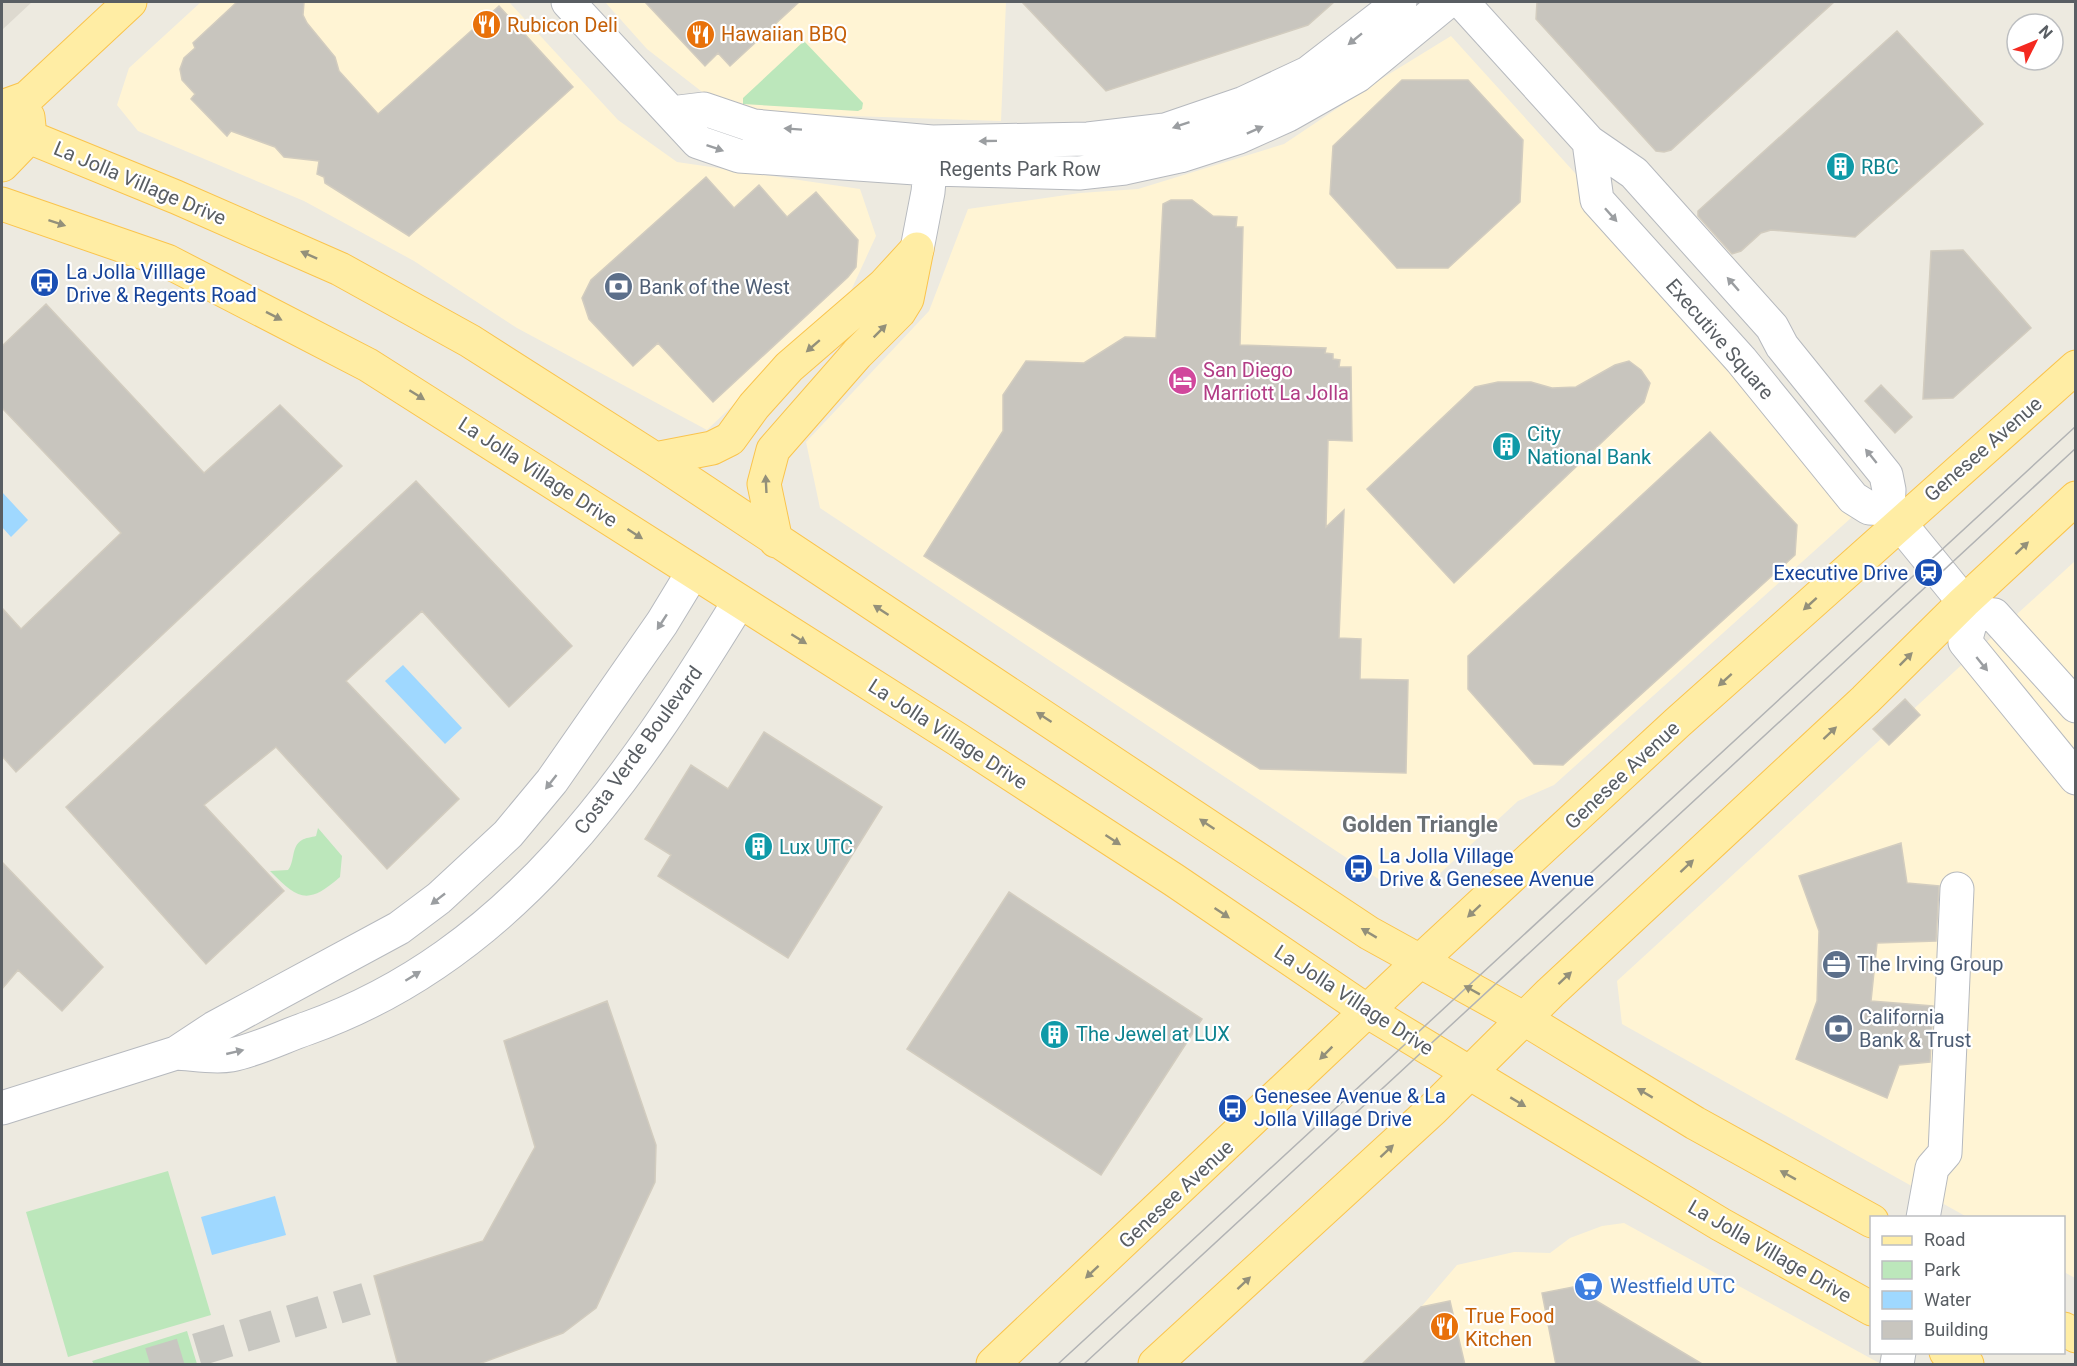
<svg xmlns="http://www.w3.org/2000/svg" width="2077" height="1366" font-family="Roboto,sans-serif">
  <style>
    .commercial { fill: #fff4d4 }
    .education { fill: #ddd9cf }
    .green { fill: #bce7bb }
    .water { fill: #9fd8ff }
    .building { fill: #c8c5be; stroke: #d2ccbf; stroke-width: 1.5 }
    .lines { fill: none; stroke-linecap: round; stroke-linejoin: round }
    .minor-tunnel { stroke: #c8c7c1; stroke-width: 33; stroke-dasharray: 33 16; stroke-linecap: butt }
    .minor-casing { stroke: #b6b9be; stroke-width: 35 }
    .major-casing { stroke: #fac44d; stroke-width: 35 }
    .minor { stroke: #fff; stroke-width: 33 }
    .major { stroke: #ffeda4; stroke-width: 33 }
    .tram { stroke: #b2b3b4; stroke-width: 1.5 }
    .oneway { fill: #9b9ea1 }
    .oneway2 { fill: #93907a }
    .labels { text-anchor: middle; stroke-width: 4.5; stroke-linejoin: round; paint-order: stroke }
    .food-label { font-size: 20px; fill: #c56008; stroke: #fff; text-anchor: start }
    .culture-label { font-size: 20px; fill: #0d838f; stroke: #fff; text-anchor: start }
    .street-label { font-size: 20px; fill: #595e63; stroke: #fff }
    .transit-label { font-size: 20px; fill: #164399; stroke: #fff; text-anchor: start }
    .service-label { font-size: 20px; fill: #4e5e75; stroke: #fff; text-anchor: start }
    .hotel-label { font-size: 20px; fill: #b23c85; stroke: #fff; text-anchor: start }
    .shop-label { font-size: 20px; fill: #366cbe; stroke: #fff; text-anchor: start }
    .quarter-label { font-size: 22px; font-weight: bold; fill: #6a7075; stroke: #fff }
  </style>
  <rect width="100%" height="100%" fill="#edeae0"/>
  <path class="commercial" d="M201,2H509L618,120L677,162L860,189L876,236L849,295L707,430L517,328L414,261L304,201L138,131L117,105L129,68Z
    M605,2H1006L1001,121L728,112L647,49Z
    M1451,36L1871,500L1554,785L1518,801L1435,878L1386,884L820,508L806,442L929,311L968,209L1080,193L1138,189L1284,144L1381,79Z
    M2075,561V1278L2064,1272V1218L1967,1217L1622,1024L1617,981Z
    M1624,1223L1881,1364H1361L1421,1307L1457,1265L1514,1252L1550,1253L1570,1238L1602,1226Z"/>
  <path class="education" d="M2,2H32L2,30Z"/>
  <path class="green" d="M804,41L863,103L862,109L858,111L743,104V98Z
    M318,828L342,856L340,877C307,906 298,899 270,871L288,870C295,862 291,846 302,840C305,838 312,837 316,836Z
    M168,1171L211,1315L68,1357L26,1212Z
    M187,1331L197,1364H94L92,1361Z"/>
  <path class="water" d="M2,492L28,520L11,537L2,527Z
    M403,665L462,728L445,744L385,681Z
    M275,1196L286,1235L212,1255L201,1217Z"/>
  <path class="building" d="M237,2H304L303,15L307,23L335,57L339,71L378,114L499,6L573,87L409,236L325,183L324,177L317,174L319,161L284,157L275,147L231,131L227,136L191,99L195,94L182,80L180,69L184,58L195,48L193,43Z
    M645,2H799L730,66L718,53L705,66Z
    M1022,2H1334L1308,25L1106,91Z
    M1537,2H1834L1671,150L1664,152L1656,151L1536,19Z
    M1897,31L1983,124L1855,237L1771,230L1761,233L1741,251L1732,254L1698,216V211Z
    M1402,80H1468L1523,140L1520,202L1448,268H1397L1330,194L1333,146Z
    M706,177L734,208L759,185L787,217L816,192L858,240L856,267L848,277L713,402L658,343L633,366L589,319L582,298L591,280Z
    M1171,200H1192L1213,216L1237,217L1236,227H1243L1240,345L1326,348L1325,353L1333,354V359L1340,360L1339,367H1351L1352,441L1328,440L1326,527L1344,510L1339,638L1361,639L1360,679L1408,680L1406,773L1260,769L924,556L1003,431V395L1026,361L1084,363L1125,337L1156,338L1163,204Z
    M1963,250L2031,328L1953,398L1923,399L1931,251Z
    M46,304L204,473L280,405L342,466L16,772L2,756V608L21,629L121,533L2,408V346Z
    M1629,361L1641,370L1650,383L1644,402L1454,583L1367,489L1475,387L1498,382H1531L1552,388L1576,387L1615,365Z
    M1881,385L1912,417L1895,433L1865,401Z
    M1710,432L1797,525L1795,555L1563,765L1534,764L1468,689V656Z
    M416,481L572,646L509,707L422,611L346,681L459,799L387,869L276,747L204,805L284,891L206,964L66,807Z
    M1905,699L1920,715L1889,745L1873,729Z
    M764,732L882,807L788,958L658,876L671,855L645,839L691,765L728,789Z
    M1901,843L1907,883L1939,886L1936,941L1877,943L1871,1001L1933,1006L1930,1062L1899,1065L1887,1098L1796,1059L1817,1001L1819,931L1799,876Z
    M2,862L103,967L62,1011L18,970L2,989Z
    M1009,892L1202,1019L1101,1175L907,1049Z
    M607,1001L656,1145L655,1182L596,1308L563,1333L476,1365H398L374,1276L483,1241L535,1147L504,1041Z
    M1573,1287L1704,1365H1556L1542,1293Z
    M1450,1301L1465,1365H1361L1421,1307Z"/>
  <g class="lines">
    <path class="minor-tunnel" d="M150,1364L366,1299"/>
    <defs>
      <path id="minor" d="M568,2L698,142L739,156L930,169L1079,173L1125,168L1180,156L1239,137L1288,115L1357,76L1447,2
        M1462,2L1589,142L1634,173L1772,327L1782,346L1886,475L1889,490L1888,509
        M671,113L704,109L754,126L932,142L1088,139L1165,130L1244,103L1308,73L1400,2
        M1589,142L1597,200L1741,360L1853,498L1869,508L1888,509L1973,613L1994,615L2076,706
        M917,249L928,192L932,147
        M1973,613L1965,642L2076,778
        M176,1053C194,1054 214,1058 231,1055C257,1050 284,1036 308,1028C513,955 630,779 739,602
        M2,1108L176,1053L214,1028L399,928L439,898L508,834L552,781L662,623L693,572
        M1923,1218L1932,1168L1945,1153L1957,889
        M1897,1364L1899,1352"/>
      <path id="major" d="M2,107L27,98L130,2
        M2,126L176,197L340,269L470,341L655,459L1369,933L1523,1018L1695,1123L1872,1221
        M2,165L30,136L28,117
        M2,204L167,261L368,365L957,739L1174,880L1367,1011L1720,1224L1872,1309
        M655,459L712,448L730,439L754,406L789,367L884,285L917,249
        M776,541L764,484L773,450L857,354L899,312L907,299L917,249
        M2064,1329L2076,1336
        M1946,1352L1967,1364
        M993,1364L1420,961L1677,723L2076,367
        M1155,1364L1433,1109L1550,993L1865,700L1964,602L2076,498"/>
    </defs>
    <use href="#minor" class="minor-casing"/>
    <use href="#major" class="major-casing"/>
    <use href="#minor" class="minor"/>
    <use href="#major" class="major"/>
    <path class="tram" d="M1058,1364L2076,426
      M1084,1364L2076,448"/>
  </g>
  <defs><path id="oneway-solid" d="M-6-.8H1V-3.2L6.5 0L1 3.2V.8H-6Z" transform="scale(1.5)"/></defs>
  <g class="oneway">
    <use href="#oneway-solid" transform="translate(1355 39) rotate(141)"/>
    <use href="#oneway-solid" transform="translate(1181 125) rotate(161)"/>
    <use href="#oneway-solid" transform="translate(793 129) rotate(-176)"/>
    <use href="#oneway-solid" transform="translate(1255 130) rotate(-24)"/>
    <use href="#oneway-solid" transform="translate(988 141) rotate(179)"/>
    <use href="#oneway-solid" transform="translate(715 148) rotate(19)"/>
    <use href="#oneway-solid" transform="translate(1611 215) rotate(48)"/>
    <use href="#oneway-solid" transform="translate(1733 284) rotate(-131)"/>
    <use href="#oneway-solid" transform="translate(1871 456) rotate(-129)"/>
    <use href="#oneway-solid" transform="translate(662 622) rotate(123)"/>
    <use href="#oneway-solid" transform="translate(1982 664) rotate(51)"/>
    <use href="#oneway-solid" transform="translate(551 782) rotate(128)"/>
    <use href="#oneway-solid" transform="translate(438 899) rotate(142)"/>
    <use href="#oneway-solid" transform="translate(413 976) rotate(-32)"/>
    <use href="#oneway-solid" transform="translate(235 1052) rotate(-13)"/>
  </g>
  <g class="oneway2">
    <use href="#oneway-solid" transform="translate(57 223) rotate(18)"/>
    <use href="#oneway-solid" transform="translate(309 255) rotate(-156)"/>
    <use href="#oneway-solid" transform="translate(274 316) rotate(27)"/>
    <use href="#oneway-solid" transform="translate(880 331) rotate(-45)"/>
    <use href="#oneway-solid" transform="translate(813 346) rotate(139)"/>
    <use href="#oneway-solid" transform="translate(417 395) rotate(32)"/>
    <use href="#oneway-solid" transform="translate(766 484) rotate(-93)"/>
    <use href="#oneway-solid" transform="translate(635 534) rotate(33)"/>
    <use href="#oneway-solid" transform="translate(2022 548) rotate(-43)"/>
    <use href="#oneway-solid" transform="translate(1810 604) rotate(138)"/>
    <use href="#oneway-solid" transform="translate(881 610) rotate(-147)"/>
    <use href="#oneway-solid" transform="translate(799 639) rotate(32)"/>
    <use href="#oneway-solid" transform="translate(1906 659) rotate(-45)"/>
    <use href="#oneway-solid" transform="translate(1725 680) rotate(138)"/>
    <use href="#oneway-solid" transform="translate(1044 717) rotate(-147)"/>
    <use href="#oneway-solid" transform="translate(1830 733) rotate(-43)"/>
    <use href="#oneway-solid" transform="translate(1207 824) rotate(-146)"/>
    <use href="#oneway-solid" transform="translate(1113 840) rotate(33)"/>
    <use href="#oneway-solid" transform="translate(1687 866) rotate(-43)"/>
    <use href="#oneway-solid" transform="translate(1474 911) rotate(137)"/>
    <use href="#oneway-solid" transform="translate(1222 913) rotate(34)"/>
    <use href="#oneway-solid" transform="translate(1369 933) rotate(-149)"/>
    <use href="#oneway-solid" transform="translate(1565 978) rotate(-43)"/>
    <use href="#oneway-solid" transform="translate(1472 990) rotate(-151)"/>
    <use href="#oneway-solid" transform="translate(1326 1053) rotate(135)"/>
    <use href="#oneway-solid" transform="translate(1645 1093) rotate(-149)"/>
    <use href="#oneway-solid" transform="translate(1518 1102) rotate(31)"/>
    <use href="#oneway-solid" transform="translate(1387 1151) rotate(-43)"/>
    <use href="#oneway-solid" transform="translate(1788 1175) rotate(-151)"/>
    <use href="#oneway-solid" transform="translate(1092 1272) rotate(137)"/>
    <use href="#oneway-solid" transform="translate(1244 1283) rotate(-43)"/>
  </g>
  <defs>
    <symbol id="restaurant-disc" viewBox="-11 -11 22 22"><circle r="9.5" fill="#e8710a" stroke="#fff"/><path d="M-5-6h1v4h1v-4h1v4h1v-4h1v5L-1.5 .5V6h-2V.5L-5-1ZM5-6V6H3V1.5H1.5Q1.5-4 5-6Z" fill="#fff"/></symbol>
    <symbol id="building-disc" viewBox="-11 -11 22 22"><circle r="9.5" fill="#0f9aa8" stroke="#fff"/><path d="M-4-6H4V6H1V3H-1V6H-4ZM-2.5-4.3h1.7v1.8h-1.7ZM.8-4.3h1.7v1.8H.8ZM-2.5-1h1.7V.8h-1.7ZM.8-1h1.7V.8H.8Z" fill="#fff"/></symbol>
    <symbol id="bus-disc" viewBox="-11 -11 22 22"><circle r="9.5" fill="#1a4fb4" stroke="#fff"/><path d="M-5-6H5V4H4V6H2V4H-2V6H-4V4H-5ZM-3.5-4V0h7V-4ZM-3.5 1.2v1.5H-2V1.2ZM2 1.2v1.5H3.5V1.2Z" fill="#fff"/></symbol>
    <symbol id="bank-disc" viewBox="-11 -11 22 22"><circle r="9.5" fill="#5c6f8a" stroke="#fff"/><path d="M-6-4H6V4H-6ZM0-2.3a2.3 2.3 0 1 0 0 4.6a2.3 2.3 0 1 0 0-4.6Z" fill="#fff"/></symbol>
    <symbol id="hotel-disc" viewBox="-11 -11 22 22"><circle r="9.5" fill="#d1479c" stroke="#fff"/><path d="M-6-4.5h1.5V1H6V5H4.5V3h-9V5H-6ZM-4 0a1.8 1.8 0 1 1 3.6 0ZM.5 0V-2.5h3Q6-2.5 6 0Z" fill="#fff"/></symbol>
    <symbol id="station-disc" viewBox="-11 -11 22 22"><circle r="9.5" fill="#1a4fb4" stroke="#fff"/><path d="M-3-6H3Q5-6 5-4V2Q5 4 3 4L4.5 6H3L1.5 4h-3L-3 6H-4.5L-3 4Q-5 4-5 2V-4Q-5-6-3-6ZM-3.5-4v3h7v-3ZM-3.5 1v1.5H-2V1ZM2 1v1.5H3.5V1Z" fill="#fff"/></symbol>
    <symbol id="office-disc" viewBox="-11 -11 22 22"><circle r="9.5" fill="#5c6f8a" stroke="#fff"/><path d="M-6-3h4V-5.5h4V-3h4V5H-6ZM-1-4.5V-3h2v-1.5ZM-6 0V1H6V0Z" fill="#fff"/></symbol>
    <symbol id="supermarket-disc" viewBox="-11 -11 22 22"><circle r="9.5" fill="#3f7fe0" stroke="#fff"/><path d="M-6-5.5h2.5l.6 2H6L4.5 2H-2.5L-4.4-4H-6ZM-1.5 3.2a1.3 1.3 0 1 0 .1 0ZM3 3.2a1.3 1.3 0 1 0 .1 0Z" fill="#fff"/></symbol>
  </defs>
  <g fill-rule="evenodd">
    <use href="#restaurant-disc" x="470" y="8" width="33" height="33"/>
    <use href="#restaurant-disc" x="684" y="18" width="33" height="33"/>
    <use href="#building-disc" x="1824" y="150" width="33" height="33"/>
    <use href="#bus-disc" x="28" y="266" width="33" height="33"/>
    <use href="#bank-disc" x="602" y="270" width="33" height="33"/>
    <use href="#hotel-disc" x="1166" y="364" width="33" height="33"/>
    <use href="#building-disc" x="1490" y="430" width="33" height="33"/>
    <use href="#station-disc" x="1912" y="556" width="33" height="33"/>
    <use href="#building-disc" x="742" y="830" width="33" height="33"/>
    <use href="#bus-disc" x="1342" y="852" width="33" height="33"/>
    <use href="#office-disc" x="1820" y="948" width="33" height="33"/>
    <use href="#bank-disc" x="1822" y="1012" width="33" height="33"/>
    <use href="#building-disc" x="1038" y="1018" width="33" height="33"/>
    <use href="#bus-disc" x="1216" y="1092" width="33" height="33"/>
    <use href="#supermarket-disc" x="1572" y="1270" width="33" height="33"/>
    <use href="#restaurant-disc" x="1428" y="1310" width="33" height="33"/>
  </g>
  <g class="labels">
    <g class="food-label">
      <text x="507" y="32">Rubicon Deli</text>
      <text x="721" y="41">Hawaiian BBQ</text>
      <text x="1465" y="1323">True Food<tspan x="1465" dy="23">Kitchen</tspan></text>
    </g>
    <g class="culture-label">
      <text x="1861" y="174">RBC</text>
      <text x="1527" y="441">City<tspan x="1527" dy="23">National Bank</tspan></text>
      <text x="779" y="854">Lux UTC</text>
      <text x="1076" y="1041">The Jewel at LUX</text>
    </g>
    <g class="street-label">
      <text x="1020" y="176">Regents Park Row</text>
      <text transform="translate(140 183) rotate(23)" y="7">La Jolla Village Drive</text>
      <text transform="translate(1720 339) rotate(49)" y="7">Executive Square</text>
      <text transform="translate(1983 449) rotate(-41)" y="7">Genesee Avenue</text>
      <text transform="translate(538 472) rotate(33)" y="7">La Jolla Village Drive</text>
      <text transform="translate(948 734) rotate(33)" y="7">La Jolla Village Drive</text>
      <text transform="translate(638 750) rotate(-54)" y="7">Costa Verde Boulevard</text>
      <text transform="translate(1622 775) rotate(-43)" y="7">Genesee Avenue</text>
      <text transform="translate(1354 1000) rotate(33)" y="7">La Jolla Village Drive</text>
      <text transform="translate(1176 1194) rotate(-43)" y="7">Genesee Avenue</text>
      <text transform="translate(1770 1251) rotate(30)" y="7">La Jolla Village Drive</text>
    </g>
    <g class="transit-label">
      <text x="66" y="279">La Jolla Villlage<tspan x="66" dy="23">Drive &amp; Regents Road</tspan></text>
      <text x="1908" y="580" text-anchor="end">Executive Drive</text>
      <text x="1379" y="863">La Jolla Village<tspan x="1379" dy="23">Drive &amp; Genesee Avenue</tspan></text>
      <text x="1254" y="1103">Genesee Avenue &amp; La<tspan x="1254" dy="23">Jolla Village Drive</tspan></text>
    </g>
    <g class="service-label">
      <text x="639" y="294">Bank of the West</text>
      <text x="1857" y="971">The Irving Group</text>
      <text x="1859" y="1024">California<tspan x="1859" dy="23">Bank &amp; Trust</tspan></text>
    </g>
    <g class="hotel-label">
      <text x="1203" y="377">San Diego<tspan x="1203" dy="23">Marriott La Jolla</tspan></text>
    </g>
    <g class="shop-label">
      <text x="1610" y="1293">Westfield UTC</text>
    </g>
    <g class="quarter-label">
      <text x="1420" y="832">Golden Triangle</text>
    </g>
  </g>
  <rect width="2077" height="1366" fill="none" stroke="#595e63" stroke-width="6"/>
  <rect x="1870" y="1216" width="195" height="138" fill="#ffffff" stroke="#bdbfc1" stroke-width="1.5"/>
  <rect x="1882" y="1236" width="30" height="9" fill="#ffeda4" stroke="#bdbfc1" stroke-width="1.5"/>
  <text x="1924" y="1246" font-size="18" fill="#595e63">Road</text>
  <rect x="1882" y="1261" width="30" height="18" fill="#bce7bb" stroke="#bdbfc1" stroke-width="1.5"/>
  <text x="1924" y="1276" font-size="18" fill="#595e63">Park</text>
  <rect x="1882" y="1291" width="30" height="18" fill="#9fd8ff" stroke="#bdbfc1" stroke-width="1.5"/>
  <text x="1924" y="1306" font-size="18" fill="#595e63">Water</text>
  <rect x="1882" y="1321" width="30" height="18" fill="#c8c5be" stroke="#bdbfc1" stroke-width="1.5"/>
  <text x="1924" y="1336" font-size="18" fill="#595e63">Building</text>
  <g transform="translate(2035 42) rotate(47)"><circle r="28" fill="#ffffff" stroke="#bdbfc1" stroke-width="1.5"/>
  <path d="M0-4.5L10 22L0 15L-10 22Z" fill="#f42920"/>
  <text y="-9" font-size="16" font-weight="bold" text-anchor="middle" fill="#595e63">N</text>
  </g>
</svg>
